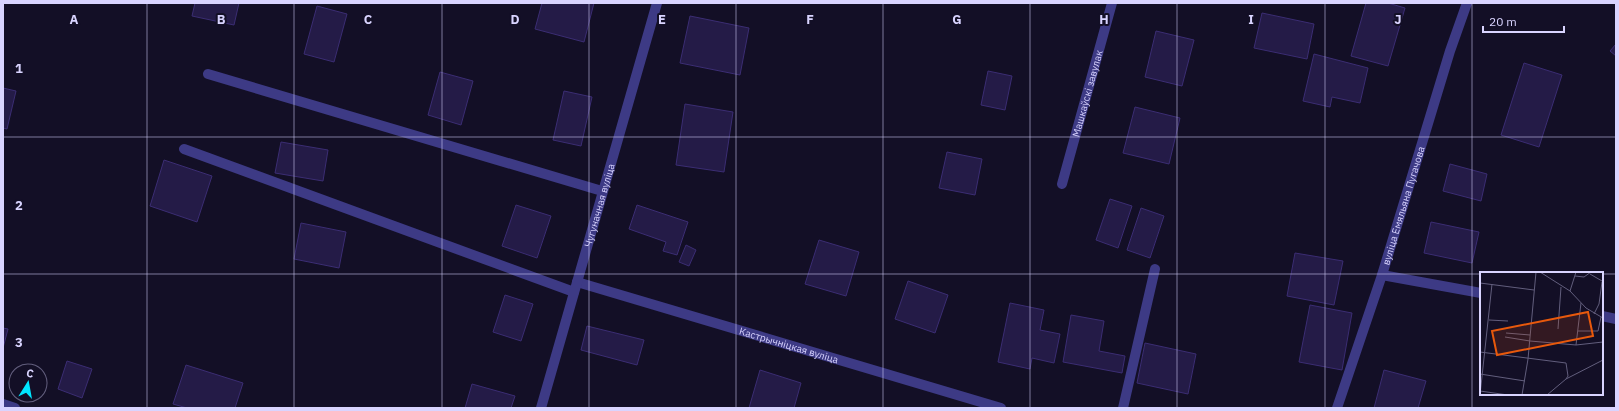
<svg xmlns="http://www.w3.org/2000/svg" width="1619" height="411" font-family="'IBM Plex Sans',sans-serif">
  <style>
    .building { fill: #241b47; stroke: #3b2d73 }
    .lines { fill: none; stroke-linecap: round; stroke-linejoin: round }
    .service { stroke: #3d3a85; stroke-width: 10 }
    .minor { stroke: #3d3a85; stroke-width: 10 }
    .grid { fill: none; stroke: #d9d4ff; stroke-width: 1; stroke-opacity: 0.55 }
    .labels { text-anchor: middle; stroke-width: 4; stroke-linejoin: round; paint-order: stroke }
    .street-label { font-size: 10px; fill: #d9d4ff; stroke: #130f26 }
    .inset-road { fill: none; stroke: #625e7d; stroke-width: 1 }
    .view { fill: #e8590c; fill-opacity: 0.15; stroke: #e8590c; stroke-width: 2 }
    .inset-edge { fill: none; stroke: #d9d4ff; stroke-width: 2 }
    .grid-label { font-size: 13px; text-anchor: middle; font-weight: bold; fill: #d9d4ff; stroke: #130f26; stroke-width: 4; stroke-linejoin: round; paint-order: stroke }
  </style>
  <rect width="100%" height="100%" fill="#130f26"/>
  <path class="building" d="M195,3H239L234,25L192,16Z
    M542,3H594L584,42L535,29Z
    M1366,3H1388L1405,8L1388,66L1351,56Z
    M317,6L347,14L334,62L304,54Z
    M1262,13L1314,24L1307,59L1254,48Z
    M690,16L749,28L740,75L680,63Z
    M1156,31L1194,40L1182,86L1145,77Z
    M1616,44V56L1610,51Z
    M1314,54L1368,68L1360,103L1332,97L1330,107L1303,101Z
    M1524,63L1562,75L1539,147L1501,135Z
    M988,71L1012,76L1005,110L981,105Z
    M440,72L473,81L461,125L428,115Z
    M3,88L16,91L7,129L3,128Z
    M564,91L592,97L581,146L553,140Z
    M685,104L733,112L724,172L676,165Z
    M1135,107L1180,118L1169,164L1123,153Z
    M281,142L328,150L323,181L275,173Z
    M947,152L982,159L975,195L939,188Z
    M164,160L212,176L197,222L150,206Z
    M1450,164L1487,174L1481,201L1443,191Z
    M1110,199L1132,206L1118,248L1096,240Z
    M516,205L551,216L537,258L502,246Z
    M637,205L688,222L677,255L663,251L666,242L629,229Z
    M1141,208L1164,216L1150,258L1127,250Z
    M1431,222L1479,232L1472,263L1424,253Z
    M301,223L346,232L339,268L294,259Z
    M819,240L859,252L846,296L805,284Z
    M686,245L696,250L689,266L679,262Z
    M1295,253L1343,261L1334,305L1287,296Z
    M908,281L948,295L935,333L895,319Z
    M505,295L533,304L521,341L493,332Z
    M1010,303L1044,310L1040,330L1060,334L1054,363L1032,358L1030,369L998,362Z
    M1310,305L1352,313L1342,370L1299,362Z
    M1071,315L1104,321L1099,351L1125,356L1122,373L1063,362Z
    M587,326L644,340L637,365L581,350Z
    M3,328L8,329L3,348Z
    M1145,343L1196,354L1188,394L1137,383Z
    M67,361L92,369L82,398L58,389Z
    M186,365L243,383L235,408H187L173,404Z
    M760,370L801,383L794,408H749Z
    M1384,370L1426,381L1418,408H1374Z
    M472,384L515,396L511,408H465Z"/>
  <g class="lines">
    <path class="service" d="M208,74L602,191
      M184,149L574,292
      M1382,275L1481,293
      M1602,316L1616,319
      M1123,408L1155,269"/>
    <g class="minor">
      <path id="s1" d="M1062,184L1112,3"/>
      <path id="s2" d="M577,282L1001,408"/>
      <path d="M3,404L15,408"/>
      <path id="s3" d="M541,408L657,3"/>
      <path id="s4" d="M1337,408L1382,275L1450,51L1467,3"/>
    </g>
  </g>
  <path class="grid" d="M147,3V408M294,3V408M442,3V408M589,3V408M736,3V408M883,3V408M1030,3V408M1177,3V408M1325,3V408M1472,3V408M3,137H1616M3,274H1481M1602,274H1616"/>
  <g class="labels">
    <g class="street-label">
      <text dy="4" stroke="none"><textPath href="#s1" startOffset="94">Машкаўскі завулак</textPath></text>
      <text dy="4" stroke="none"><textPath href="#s3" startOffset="211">Чугуначная вуліца</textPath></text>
      <text dy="4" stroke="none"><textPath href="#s4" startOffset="213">вуліца Емяльяна Пугачова</textPath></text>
      <text dy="4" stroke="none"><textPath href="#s2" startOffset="221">Кастрычніцкая вуліца</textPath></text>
    </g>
  </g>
  <g transform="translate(1480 272)">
    <rect width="123" height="123" fill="#130f26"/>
    <path class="inset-road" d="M60,0L90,19L106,36L123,46M110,2L122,9M95,4L104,5L111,0M0,11L54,18M90,19L96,0M114,42L119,32L122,10M9,48L28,49M78,57L81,15M98,59H118L121,45M26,61L50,63M25,65L50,69M50,69L96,73L123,70M96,73L101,31M0,80L86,91L88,104L86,107M0,102L45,109M0,119L28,123M0,123L12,12M42,123L48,87L56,0M67,123L86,107L123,88"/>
    <path class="view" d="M108,40L113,64L17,83L12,59Z"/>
    <rect width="123" height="123" class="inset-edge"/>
  </g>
  <g class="grid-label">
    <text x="74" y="24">A</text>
    <text x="221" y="24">B</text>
    <text x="368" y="24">C</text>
    <text x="515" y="24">D</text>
    <text x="662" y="24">E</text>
    <text x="810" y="24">F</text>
    <text x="957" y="24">G</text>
    <text x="1104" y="24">H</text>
    <text x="1251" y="24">I</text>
    <text x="1398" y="24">J</text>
    <text x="19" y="73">1</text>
    <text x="19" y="210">2</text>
    <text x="19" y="347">3</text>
  </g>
  <rect width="1619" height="411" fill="none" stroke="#d9d4ff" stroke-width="8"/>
  <g transform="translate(28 383) rotate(11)"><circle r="19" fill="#130f26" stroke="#625e7d"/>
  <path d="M0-3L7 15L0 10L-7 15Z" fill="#00e5ff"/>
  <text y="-6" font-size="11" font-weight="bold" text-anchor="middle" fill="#d9d4ff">С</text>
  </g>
  <path d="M1483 26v6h81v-6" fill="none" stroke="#d9d4ff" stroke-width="2"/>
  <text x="1489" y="26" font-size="12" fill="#d9d4ff" stroke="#130f26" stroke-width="3" paint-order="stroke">20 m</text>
</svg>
